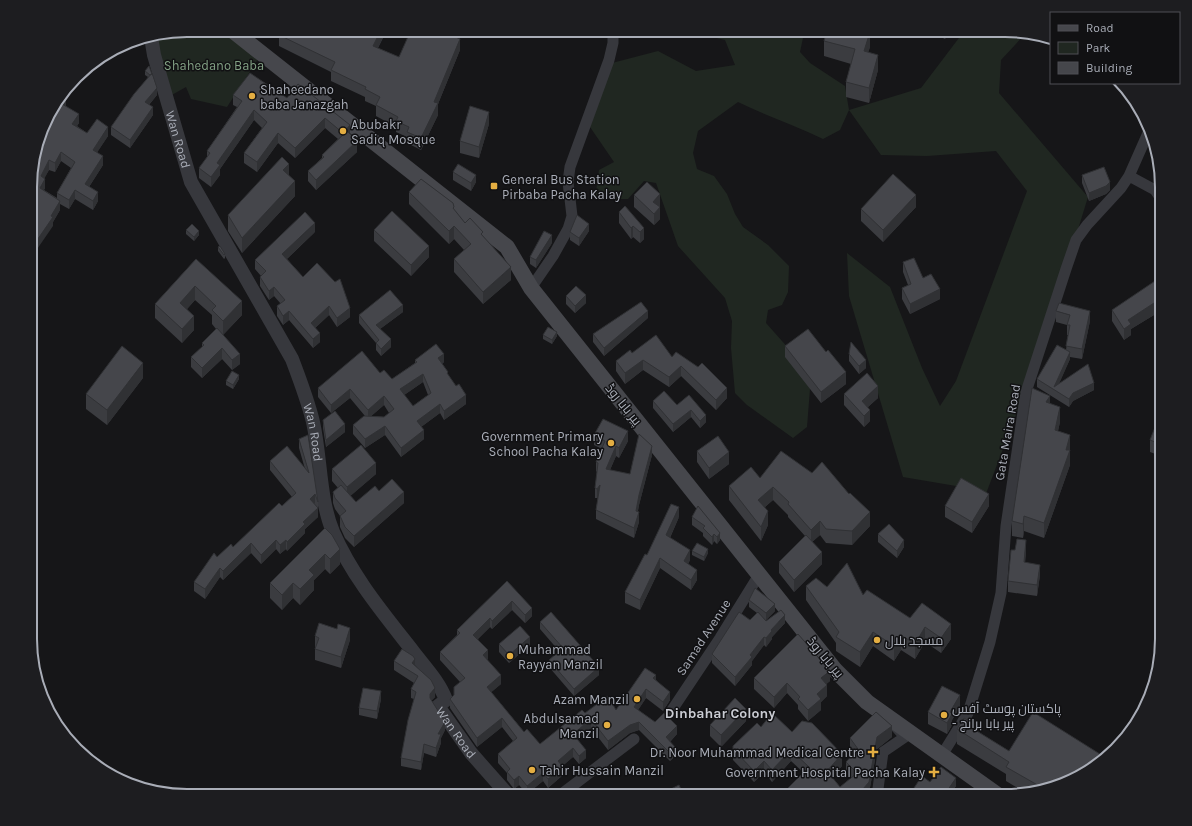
<svg xmlns="http://www.w3.org/2000/svg" width="1192" height="826" font-family="Karla,Cairo,sans-serif">
  <style>
    .green { fill: #202721 }
    .lines { fill: none; stroke-linecap: round; stroke-linejoin: round }
    .minor { stroke: #37383d; stroke-width: 11 }
    .tertiary { stroke: #37383d; stroke-width: 14 }
    .secondary { stroke: #46474c; stroke-width: 16 }
    .wall { fill: #3b3c40; fill-rule: evenodd }
    .shaded-wall { fill: #303134 }
    .building { fill: #45464b; stroke: #303134; fill-rule: evenodd }
    .poi-dot { fill: #e4ae42; stroke: #111113; stroke-width: 1.5 }
    .labels { text-anchor: middle; stroke-width: 3; stroke-linejoin: round; paint-order: stroke }
    .park-label { font-size: 13px; fill: #82a084; stroke: #111113 }
    .poi-label { font-size: 13px; fill: #a9adb7; stroke: #111113; text-anchor: start }
    .street-label { font-size: 13px; fill: #a9adb7; stroke: #111113 }
    .neighbourhood-label { font-size: 14px; font-weight: bold; fill: #caccd3; stroke: #111113 }
    .rim { fill: none; stroke: #a9adb7; stroke-width: 2 }
  </style>
  <rect width="100%" height="100%" fill="#161618"/>
  <path class="green" d="M187,30H232L262,53L227,107L191,99L186,87L170,96L151,37Z
    M682,30H801L803,38L800,52L810,63L845,86L849,110L921,88L965,30H1015L1026,33L1001,60L999,93L1088,197L1042,346L984,499L962,487L903,477L849,296L847,253L890,287L922,368L940,406L956,381L1027,191L996,151L927,156L881,155L849,110L840,130L823,139C795,125 766,116 738,102L698,131L693,153L697,169L714,176L727,194L735,214L743,227L768,245L789,266L788,292L782,305L768,310L766,323L806,368L810,389L807,427L793,438L747,405L735,393L731,348L732,321L725,298L678,246L656,183L644,181L628,199H595L599,170L614,162L590,127L612,63L658,51L696,71L735,65L725,40Z"/>
  <g class="lines">
    <path class="minor" d="M1129,176L1155,190L1162,200
      M531,288L553,256L568,229L572,216L568,182L570,167L609,60L613,43V30
      M670,713L720,638L759,575
      M942,755L968,713L990,642L1001,593L1006,526L1026,392L1066,269L1076,240L1087,225L1121,188L1129,176L1148,133
      M559,796L634,739
      M877,796L883,752L905,737L896,727"/>
    <path class="tertiary" id="s1" d="M151,37L154,55L191,182L292,359C300,380 308,401 313,422C321,458 319,498 333,532C352,576 383,613 412,650C424,666 439,681 446,700L438,706L471,753L509,796"/>
    <path class="secondary" d="M232,30L507,247L531,288L835,670L867,702L999,796"/>
  </g>
  <path class="wall" d="M281,30H387L378,48L399,57L460,50L438,104V115L421,150L407,143V137L396,132V127L376,116V106L365,101V97L331,81V72L279,46V35Z
    M928,30H950L945,39L928,31Z
    M824,41L870,47L868,52L878,70L869,103L846,97V82L851,64L824,56Z
    M149,66L157,95L149,105L153,115L130,148L111,135V127L148,77L145,75V71Z
    M298,84L350,134L357,152L316,190L308,181V171L322,158V155L338,139L325,128L295,158L278,143L257,172L244,163V153L262,128L254,120L220,169V175L211,187L199,178V168L207,158V151L237,107L233,105V95L287,98Z
    M66,106L79,123L77,126L87,133L108,136L97,152L103,165L89,187L98,201L93,210L75,199L69,209L60,204V210L53,222V226L32,171H31V167L46,118ZM61,161L71,168L57,193V198L44,190L45,188L44,178L49,170L55,172Z
    M489,124L479,158L460,153V141Z
    M453,172L476,182L471,191L453,180Z
    M1082,175L1110,190L1106,194L1089,201L1082,183Z
    M289,176L295,196L242,253L228,231V215Z
    M409,192L454,210L465,223L483,236L511,280L483,304L454,272V259L464,250L454,239L449,244L409,204Z
    M634,195L660,206L659,207L660,219L654,225L634,207Z
    M625,206L644,239L640,243L633,237L631,239L619,223V212Z
    M916,207L883,242L861,221V209Z
    M186,230L199,235L194,241L186,234Z
    M374,230L429,257L411,276L374,241Z
    M589,231L579,246L570,240V232Z
    M315,232L287,259L303,277L350,317L337,327L329,315L315,328L320,342L313,348L289,320L283,325L277,316V306L281,304L274,296L269,300L267,297L260,286V277L261,276L255,269V260Z
    M552,243L536,268L530,264V257Z
    M218,247L225,254V258L224,259L218,251Z
    M196,259L242,315L223,335L240,364L232,370L222,359L202,378L191,367V357L202,347V343L216,329L212,324V315L195,300L187,309L194,330L182,343L155,318V304Z
    M903,262L940,299L910,314L902,299V288L908,285L903,272Z
    M1162,285V327L1154,315L1131,329V335L1124,340L1112,321V310Z
    M566,296L586,303L575,313L566,304Z
    M1056,311L1090,321L1082,359L1070,357V359L1059,383L1094,390L1073,401L1069,407L1037,387V379L1066,350L1068,335H1067V325L1056,322Z
    M403,312L380,329L391,347L381,356L376,350V343L359,323V315Z
    M648,318L604,356L593,342V334Z
    M543,335L557,336L552,344L543,339Z
    M785,346L846,384L821,403L785,357Z
    M632,353L672,357L727,398L716,410L681,376L669,387L643,370L625,384L616,371V361Z
    M849,354L866,368L859,374L849,361Z
    M415,360L444,362L442,364L448,375L466,404L444,420L440,413L421,427L424,439L401,457L385,435L365,448L353,434V425L365,416L350,398L331,413L318,397V388L380,373L392,379L415,363ZM423,382L428,395L413,406L404,395ZM384,405L389,413L384,417L371,416Z
    M143,378L107,425L86,409V394Z
    M239,379L233,389L226,385V381Z
    M844,394L878,398L868,407L870,421L864,427L844,405Z
    M689,395L706,422L700,428L691,417L673,432L653,408V401L677,405Z
    M1050,403L1060,422L1058,431L1070,435V465L1044,538L1024,531L1023,538L1012,536V521Z
    M1162,412V463L1161,456L1150,452V440Z
    M323,420L345,432L326,447L323,428Z
    M594,435L628,441L619,458L616,456L610,470L630,474L652,455L639,505L638,511L639,522L634,538L596,519V510L598,497L597,498H595V488L597,472L596,471V462L602,449L594,445Z
    M299,439L318,502V517L305,529V533L287,551L286,549L280,554L276,549L261,564L251,553L223,580L220,577L205,599L194,591V582L217,557L233,547L292,497L270,470V461L305,469L299,448Z
    M697,451L729,464L709,479L697,462Z
    M332,469L376,474L350,496L356,502L379,491L404,503L354,547L345,538L340,527V516L335,509L333,503V492L338,488L332,481Z
    M760,478L870,526L852,545L826,543L820,535L812,542L822,564L794,592L779,573V562L805,536L788,517V515L773,500L765,507L768,525L761,541L729,500V486Z
    M698,506L720,540L717,544L714,541L712,545L703,536V533L692,525V517Z
    M945,506H989L972,533L945,517Z
    M679,517L670,538L690,560L688,564L697,580L691,590L660,568L640,610L625,603V592L647,555Z
    M325,528L340,564L330,574L325,569L314,580V590L300,605L293,598L282,610L270,598V583Z
    M878,534L904,547L897,558L878,542Z
    M692,551L708,553L704,561L692,555Z
    M1026,551L1025,563L1040,575L1037,596L1008,592V581Z
    M507,581L532,616L525,623L512,610L492,629L490,627L478,639L488,659H487L501,684L491,692L524,732L540,744L585,713L616,710L656,680L670,700L663,711L646,698L638,710L655,722L677,734L670,742L675,756L670,761L639,730L630,733L608,750L591,728L577,739L586,758L579,764L573,757L562,766L563,775L548,788L543,781L527,794L519,785L514,789L507,780V773L498,763V754L513,741L502,727L477,747L450,708V699L454,695L460,682L440,660V652L457,635V630Z
    M806,586L827,587L863,595L951,639L941,653L925,642L915,659L901,650L894,661L873,646L860,667L836,651V643L806,600Z
    M749,600L775,611L766,620V621L785,623L772,637V639L766,647L764,645L752,661V665L735,686L712,663V654L750,620L757,613L749,607Z
    M540,622L599,675L574,696L549,667V660L559,651L540,629Z
    M315,636L350,640L341,668L315,660Z
    M499,644L530,645L509,663L499,652Z
    M394,661L415,665L435,697L431,701L445,730L441,738V743L436,757L424,753L421,770L401,766V758L414,699L411,698V689L414,683L394,670Z
    M754,678L830,681L826,684L827,696L821,702V710L808,721L798,709V705L787,693L774,708L754,689Z
    M381,699L377,719L359,715V708Z
    M960,707L952,720V725L947,734L928,724V712Z
    M876,712L892,726V737L877,749L869,793L866,796H780L804,773L791,761L772,782L764,772L754,782L733,760V746L757,723L761,727L772,713L792,732L802,721L812,723L842,754V766L832,777L840,787L851,778L846,773V762L853,754L850,749V738Z
    M746,721L721,747L710,736V725Z
    M969,726L1009,751L1074,780L1024,792L1006,781V774L957,744V729Z
    M930,782L956,786L949,796H914V788Z
    M669,790L684,796H669Z"/>
  <path class="shaded-wall" d="M381,30H387L373,57V46Z
    M945,30H950L945,39Z
    M870,32V47L864,67V51Z
    M460,39V50L438,104V115L421,150V138L434,102Z
    M878,55V70L869,103V88Z
    M157,88V95L145,109V102Z
    M66,98V107L62,104Z
    M153,107V115L130,148V140Z
    M254,110V120L220,169V175L211,187V177L217,163Z
    M489,112V124L479,158V147Z
    M79,114V123L72,133V124Z
    M325,118V128L295,158V148Z
    M350,125V135L343,143V133Z
    M108,127V136L93,159V150Z
    M278,133V143L257,172V162Z
    M357,141V152L316,190V180Z
    M61,152V161L55,172V163Z
    M103,156V165L85,193V184Z
    M49,160V170L41,185V176Z
    M289,164V179L283,170Z
    M476,175V182L471,191V183Z
    M45,179V188L40,197V188Z
    M295,181V196L242,253V238Z
    M1110,182V190L1106,194L1089,201V193Z
    M75,190V199L69,209V200Z
    M98,192V201L93,210V201Z
    M660,194V206L653,213V202Z
    M916,195V207L883,242V230Z
    M60,201V210L53,222V226L31,258V249Z
    M660,207V219L654,225V214Z
    M315,223V232L282,263V254Z
    M589,224V231L579,246V238Z
    M454,226V239L449,244V231Z
    M633,226V237L631,239V228Z
    M644,228V239L640,243V232Z
    M199,231V235L194,241V237Z
    M552,235V243L536,268V260Z
    M429,246V257L411,276V265Z
    M511,267V280L483,304V292Z
    M195,286V300L180,317V303Z
    M274,287V296L269,300V291Z
    M940,289V299L910,314V304Z
    M586,295V303L575,313V306Z
    M242,301V315L223,335V321Z
    M1154,303V315L1131,329V335L1124,340V329L1128,320Z
    M403,305V312L376,332V325Z
    M329,306V315L311,332V323Z
    M350,308V317L337,327V318Z
    M289,311V320L283,325V316Z
    M648,311V318L604,356V348Z
    M1090,311V321L1082,359V349Z
    M194,316V330L182,343V329Z
    M557,332V336L552,344V340Z
    M320,333V342L313,348V339Z
    M391,339V347L381,356V349Z
    M222,348V359L202,378V368Z
    M1070,352V359L1056,391L1054,387Z
    M240,354V364L232,370V360Z
    M444,354V362L438,367V358Z
    M643,360V370L625,384V373Z
    M866,360V368L859,374V366Z
    M143,363V378L107,425V410Z
    M681,366V376L669,387V377Z
    M846,372V384L821,403V392Z
    M423,374V382L400,398V389Z
    M239,375V379L233,389V385Z
    M1094,383V390L1073,401L1069,407V399L1073,393Z
    M878,386V398L862,412V401Z
    M727,388V398L716,410V400Z
    M350,389V398L331,413V405Z
    M466,395V404L444,420V411Z
    M384,396V405L368,419V410Z
    M1050,396V410L1046,402Z
    M440,404V413L417,430V421Z
    M1060,407V422L1055,444V430Z
    M691,410V417L673,432V424Z
    M870,410V421L864,427V416Z
    M706,415V422L700,428V421Z
    M345,424V432L326,447V440Z
    M385,426V435L365,448V439Z
    M424,430V439L401,457V448Z
    M628,431V441L619,458V448Z
    M1070,435V450L1069,454L1070,450V465L1044,538V523Z
    M616,446V456L606,479V469Z
    M652,446V455L639,505L636,520V511L639,495Z
    M729,452V464L709,479V468Z
    M376,463V474L347,499V487Z
    M600,485V494L597,498V489Z
    M773,487V500L758,513V500Z
    M404,492V503L354,547V536Z
    M315,494V503L310,508V499Z
    M989,494V506L972,533V522Z
    M679,507V517L666,546V535Z
    M318,508V517L305,529V533L287,551V542L303,522Z
    M768,511V525L761,541V527Z
    M639,512V522L634,538V528Z
    M870,512V526L852,545V531Z
    M1024,516V531L1023,538V524Z
    M820,521V535L811,543V530Z
    M720,533V540L717,544V537Z
    M714,534V541L712,545V537Z
    M276,540V549L261,564V555Z
    M286,540V549L280,554V545Z
    M904,540V547L897,558V551Z
    M1026,540V551L1024,573V562Z
    M251,543V553L223,580V571Z
    M340,549V564L330,574V559Z
    M708,549V553L704,561V557Z
    M690,550V560L684,572V561Z
    M822,552V564L794,592V580Z
    M325,554V569L314,580V590L300,605V589L309,570Z
    M660,558V568L640,610V600Z
    M1040,565V575L1037,596V585Z
    M220,568V577L205,599V589Z
    M697,570V580L691,590V580Z
    M293,583V598L282,610V595Z
    M512,601V610L492,629V621Z
    M775,604V611L766,620V613Z
    M532,608V616L525,623V615Z
    M785,615V623L772,637V639L766,647V638L771,630Z
    M490,618V627L473,643V635Z
    M951,624V639L941,653V638Z
    M925,627V642L915,659V644Z
    M350,628V640L341,668V657Z
    M873,632V646L860,667V652Z
    M901,635V650L894,661V646Z
    M530,637V645L509,663V655Z
    M764,637V645L752,661V665L735,686V677L750,655Z
    M488,650V659L483,663V655Z
    M415,659V667L412,663Z
    M599,667V675L574,696V689Z
    M830,671V681L821,689V678Z
    M501,675V684L487,696V687Z
    M656,675V683L653,678Z
    M787,683V693L774,708V697Z
    M827,685V696L821,702V710L808,721V710L817,694Z
    M435,688V697L430,702V694Z
    M646,689V698L634,716V707Z
    M381,691V699L377,719V711Z
    M670,692V700L663,711V702Z
    M960,695V707L952,720V725L947,734V723L950,712Z
    M746,709V721L721,747V735Z
    M502,718V727L477,747V738Z
    M591,719V728L573,742V734Z
    M445,722V730L441,738V743L436,757V748L438,734Z
    M639,722V730L630,733L608,750V741L630,725Z
    M677,726V734L666,746V737Z
    M892,726V737L877,749L869,793L866,796H857L877,737Z
    M424,744V753L421,770V762Z
    M675,747V756L670,761V753Z
    M573,748V757L558,770V761Z
    M586,750V758L579,764V756Z
    M791,750V761L772,782V770Z
    M842,754V766L827,782V771Z
    M764,761V772L754,782V771Z
    M563,767V775L548,788V779Z
    M543,773V781L527,794V786Z
    M519,776V785L514,789V780Z
    M956,778V786L949,796H945V794Z"/>
  <path class="building" d="M281,30H381L373,46L399,57L411,30H440L460,39L434,102L438,103L421,138L407,132L409,127L396,121L398,117L376,105L380,97L365,89L366,87L331,70L335,62L279,35Z
    M827,30H863L870,32L864,51L878,55L869,88L846,82L855,49L824,41Z
    M149,66L152,74L150,75L145,71Z
    M152,73L157,88L145,102L153,107L130,140L111,127L134,94Z
    M250,73L287,98L298,84L350,125L343,133L325,118L295,148L278,133L257,162L244,153L267,122L254,110L217,163L220,165L211,177L199,168L210,153L207,151L242,101L233,95Z
    M63,96L66,98L62,104L79,114L72,124L87,133L97,119L108,127L93,150L103,156L85,184L98,192L93,201L75,190L69,200L57,193L75,162L61,152L55,163L49,160L41,176L45,179L40,188L60,201L51,216L53,217L31,249V173L34,168L35,164L33,162L46,118Z
    M470,106L489,112L479,147L460,141Z
    M347,131L357,141L316,180L308,171L324,157L322,155Z
    M282,157L289,164L283,170L295,181L242,238L228,215Z
    M458,164L476,175L471,183L453,172Z
    M1104,167L1110,182L1106,186L1089,193L1082,175Z
    M893,174L916,195L883,230L861,209Z
    M421,179L453,203L454,207L453,208L465,223L470,218L483,232L481,234L511,267L483,292L454,259L471,244L454,226L449,231L409,192Z
    M647,182L660,194L653,202L660,207L654,214L634,195Z
    M625,206L644,228L640,232L633,226L631,228L619,212Z
    M392,211L429,246L411,265L374,230Z
    M305,212L315,223L282,254L303,277L317,263L335,282L340,279L350,308L337,318L329,306L311,323L320,333L313,339L289,311L283,316L277,306L285,300L274,287L269,291L267,288L260,277L266,271L255,260Z
    M577,215L589,224L579,238L570,232Z
    M192,224L199,231L194,237L186,230Z
    M544,231L552,235L536,260L530,257Z
    M220,246L225,254L224,255L218,247Z
    M914,258L923,278L931,274L940,289L910,304L902,288L911,284L903,262Z
    M196,259L242,301L223,321L212,310L216,306L195,286L180,303L194,316L182,329L155,304Z
    M1158,279L1162,285V315L1154,303L1128,320L1131,324L1124,329L1112,310Z
    M576,286L586,295L575,306L566,296Z
    M390,290L403,305L376,325L391,339L381,349L376,343L379,340L359,315Z
    M641,302L648,311L604,348L593,334Z
    M1059,303L1090,311L1082,349L1066,346L1070,325H1067L1070,315L1056,311Z
    M548,327L557,332L552,340L543,335Z
    M217,328L240,354L232,360L222,348L202,368L191,357L204,345L202,343Z
    M808,329L826,352L828,350L846,372L821,392L785,346Z
    M656,335L672,357L676,352L698,367L702,363L727,388L716,400L681,366L669,377L643,360L625,373L616,361L630,350L632,353Z
    M851,342L866,360L859,366L849,354Z
    M436,344L444,354L438,358L448,372L447,373L456,386L459,384L466,395L444,411L440,404L417,421L424,430L401,448L385,426L365,439L353,425L364,416L384,417L394,409L384,396L368,410L350,389L331,405L318,388L362,351L380,373L384,370L392,379L417,362L415,360ZM423,374L431,393L413,406L400,389Z
    M1057,345L1070,352L1054,387L1088,364L1094,383L1073,393L1069,399L1037,379Z
    M122,346L143,363L107,410L86,394Z
    M232,371L239,375L233,385L226,381Z
    M867,373L878,386L862,401L870,410L864,416L844,394Z
    M1032,388L1050,396L1046,402L1060,407L1055,430L1070,435L1066,450H1070L1044,523L1024,516L1023,524L1012,521Z
    M664,391L677,405L689,395L706,415L700,421L691,410L673,424L653,401Z
    M335,411L345,424L326,440L323,420Z
    M1161,412H1162V445L1150,440Z
    M603,419L628,431L619,448L616,446L606,469L630,474L639,434L652,446L639,495L636,511L639,512L634,528L596,510L600,485L597,489L595,488L598,463L596,462L605,441L594,435Z
    M308,435L318,502L315,494L310,499L318,508L303,522L305,524L287,542L286,540L280,545L276,540L261,555L251,543L223,571L220,568L205,589L194,582L214,553L217,557L231,544L233,547L279,503L282,506L296,493L270,461L287,446L309,473L299,439Z
    M718,436L729,452L709,468L697,451Z
    M361,445L376,463L347,487L332,469Z
    M781,451L812,473L822,462L849,494L850,493L870,512L852,531L826,529L820,521L811,530L788,504L789,502L773,487L758,500L768,511L761,527L729,486L751,467L760,478Z
    M961,478L989,494L972,522L945,506Z
    M392,479L404,492L354,536L345,527L341,518L340,516L346,511L335,498L333,492L341,485L356,502L375,486L379,491Z
    M671,504L679,507L666,535L690,550L684,561L697,570L691,580L660,558L640,600L625,592L645,554L647,555Z
    M698,506L720,533L717,537L714,534L712,537L703,528L705,526L692,517Z
    M889,524L904,540L897,551L878,534Z
    M325,528L332,535L340,549L330,559L325,554L309,570L314,575L300,589L293,583L282,595L270,583Z
    M806,535L822,552L794,580L779,562Z
    M1017,539L1026,540L1024,562L1040,565L1037,585L1008,581L1011,550H1015Z
    M697,543L708,549L704,557L692,551Z
    M847,563L863,595L867,590L910,618L922,603L951,624L941,638L925,627L915,644L901,635L894,646L873,632L860,652L836,637L839,632L806,586L816,578L827,587Z
    M507,581L532,608L525,615L512,601L492,621L490,618L473,635L488,650L483,655L501,675L487,687L524,732L527,729L540,744L582,710L585,713L608,696L616,710L645,668L656,675L653,678L670,692L663,702L646,689L634,707L655,722L664,713L677,726L666,737L675,747L670,753L639,722L630,725L608,741L591,719L573,734L586,750L579,756L573,748L558,761L563,767L548,779L543,773L527,786L519,776L514,780L507,772L510,769L498,754L517,738L502,718L477,738L450,699L454,695V687L465,678L440,652L460,633L457,630Z
    M755,588L775,604L766,613L749,600Z
    M781,610L785,615L771,630L772,631L766,638L764,637L750,655L752,657L735,677L712,654L739,612L750,620L758,612L766,621Z
    M551,612L599,667L574,689L549,660L563,648L540,622Z
    M319,623L337,629L338,624L350,628L341,657L315,649L319,638L315,636Z
    M520,626L530,637L509,655L499,644Z
    M798,634L830,671L821,678L827,685L817,694L821,699L808,710L798,699L800,697L787,683L774,697L754,678Z
    M402,649L413,656L415,659L412,663L431,680L435,688L430,694V698L445,722L438,734H441L436,748L424,744L421,762L401,758L408,720L416,692L411,689L418,676L394,661Z
    M942,686L960,695L950,712L952,714L947,723L928,712Z
    M363,688L381,691L377,711L359,708Z
    M735,698L746,709L721,735L710,725Z
    M1140,707L1144,708L1130,734L1127,737Z
    M876,712L892,726L877,737L869,782L857,796H780L809,767L791,750L772,770L764,761L754,771L733,749V746L757,723L761,727L772,713L792,732L802,721L812,723L842,754L827,771L840,787L857,773L846,762L858,749L850,738Z
    M1033,712L1103,756L1074,780L1041,787L1006,767L1009,762L957,729L964,718L969,721L967,725L1009,751Z
    M941,767L956,778L945,794L948,796H918L920,792L914,788L922,776L930,782Z
    M679,785L684,796H672L669,790Z
    M643,793L645,796H638Z"/>
  <g class="poi-dot">
    <circle cx="252" cy="96" r="4"/>
    <circle cx="343" cy="131" r="4"/>
    <rect x="490" y="182" width="8" height="8" rx="2"/>
    <circle cx="611" cy="443" r="4"/>
    <circle cx="877" cy="640" r="4"/>
    <circle cx="510" cy="656" r="4"/>
    <circle cx="637" cy="699" r="4"/>
    <circle cx="944" cy="715" r="4"/>
    <circle cx="607" cy="725" r="4"/>
    <path d="M871 746h4v4h4v4h-4v4h-4v-4h-4v-4h4z"/>
    <circle cx="532" cy="770" r="4"/>
    <path d="M932 766h4v4h4v4h-4v4h-4v-4h-4v-4h4z"/>
  </g>
  <g class="labels">
    <g class="park-label">
      <text x="214" y="70">Shahedano Baba</text>
    </g>
    <g class="poi-label">
      <text x="260" y="94">Shaheedano<tspan x="260" dy="15">baba Janazgah</tspan></text>
      <text x="351" y="129">Abubakr<tspan x="351" dy="15">Sadiq Mosque</tspan></text>
      <text x="502" y="184">General Bus Station<tspan x="502" dy="15">Pirbaba Pacha Kalay</tspan></text>
      <text x="603" y="441" text-anchor="end">Government Primary<tspan x="603" dy="15">School Pacha Kalay</tspan></text>
      <text x="885" y="645">مسجد بلال</text>
      <text x="518" y="654">Muhammad<tspan x="518" dy="15">Rayyan Manzil</tspan></text>
      <text x="629" y="704" text-anchor="end">Azam Manzil</text>
      <text x="952" y="713">پاکستان پوسٹ آفس<tspan x="952" dy="15">- پیر بابا برانچ</tspan></text>
      <text x="599" y="723" text-anchor="end">Abdulsamad<tspan x="599" dy="15">Manzil</tspan></text>
      <text x="864" y="757" text-anchor="end">Dr. Noor Muhammad Medical Centre</text>
      <text x="540" y="775">Tahir Hussain Manzil</text>
      <text x="925" y="777" text-anchor="end">Government Hospital Pacha Kalay</text>
    </g>
    <g class="street-label">
      <text dy="5" stroke="none"><textPath href="#s1" startOffset="106">Wan Road</textPath></text>
      <text transform="translate(624 404) rotate(51)" y="5">پیر بابا روڈ</text>
      <text dy="5" stroke="none"><textPath href="#s1" startOffset="431">Wan Road</textPath></text>
      <text transform="translate(1007 432) rotate(-80)" y="5">Gata Maira Road</text>
      <text transform="translate(703 637) rotate(-57)" y="5">Samad Avenue</text>
      <text transform="translate(826 657) rotate(50)" y="5">پیر بابا روڈ</text>
      <text dy="5" stroke="none"><textPath href="#s1" startOffset="778">Wan Road</textPath></text>
    </g>
    <g class="neighbourhood-label">
      <text x="720" y="718">Dinbahar Colony</text>
    </g>
  </g>
  <path d="M0 0H1192V826H0ZM187 37H1005A150 150 0 0 1 1155 187V639A150 150 0 0 1 1005 789H187A150 150 0 0 1 37 639V187A150 150 0 0 1 187 37Z" fill="#1d1d20" fill-rule="evenodd"/>
  <path class="rim" d="M187 37H1005A150 150 0 0 1 1155 187V639A150 150 0 0 1 1005 789H187A150 150 0 0 1 37 639V187A150 150 0 0 1 187 37Z"/>
  <rect x="1050" y="12" width="130" height="72" fill="#111113" stroke="#4e4f55"/>
  <rect x="1058" y="25" width="20" height="6" fill="#46474c" stroke="#4e4f55"/>
  <text x="1086" y="32" font-size="12" fill="#a9adb7">Road</text>
  <rect x="1058" y="42" width="20" height="12" fill="#202721" stroke="#4e4f55"/>
  <text x="1086" y="52" font-size="12" fill="#a9adb7">Park</text>
  <rect x="1058" y="62" width="20" height="12" fill="#45464b" stroke="#4e4f55"/>
  <text x="1086" y="72" font-size="12" fill="#a9adb7">Building</text>
</svg>
